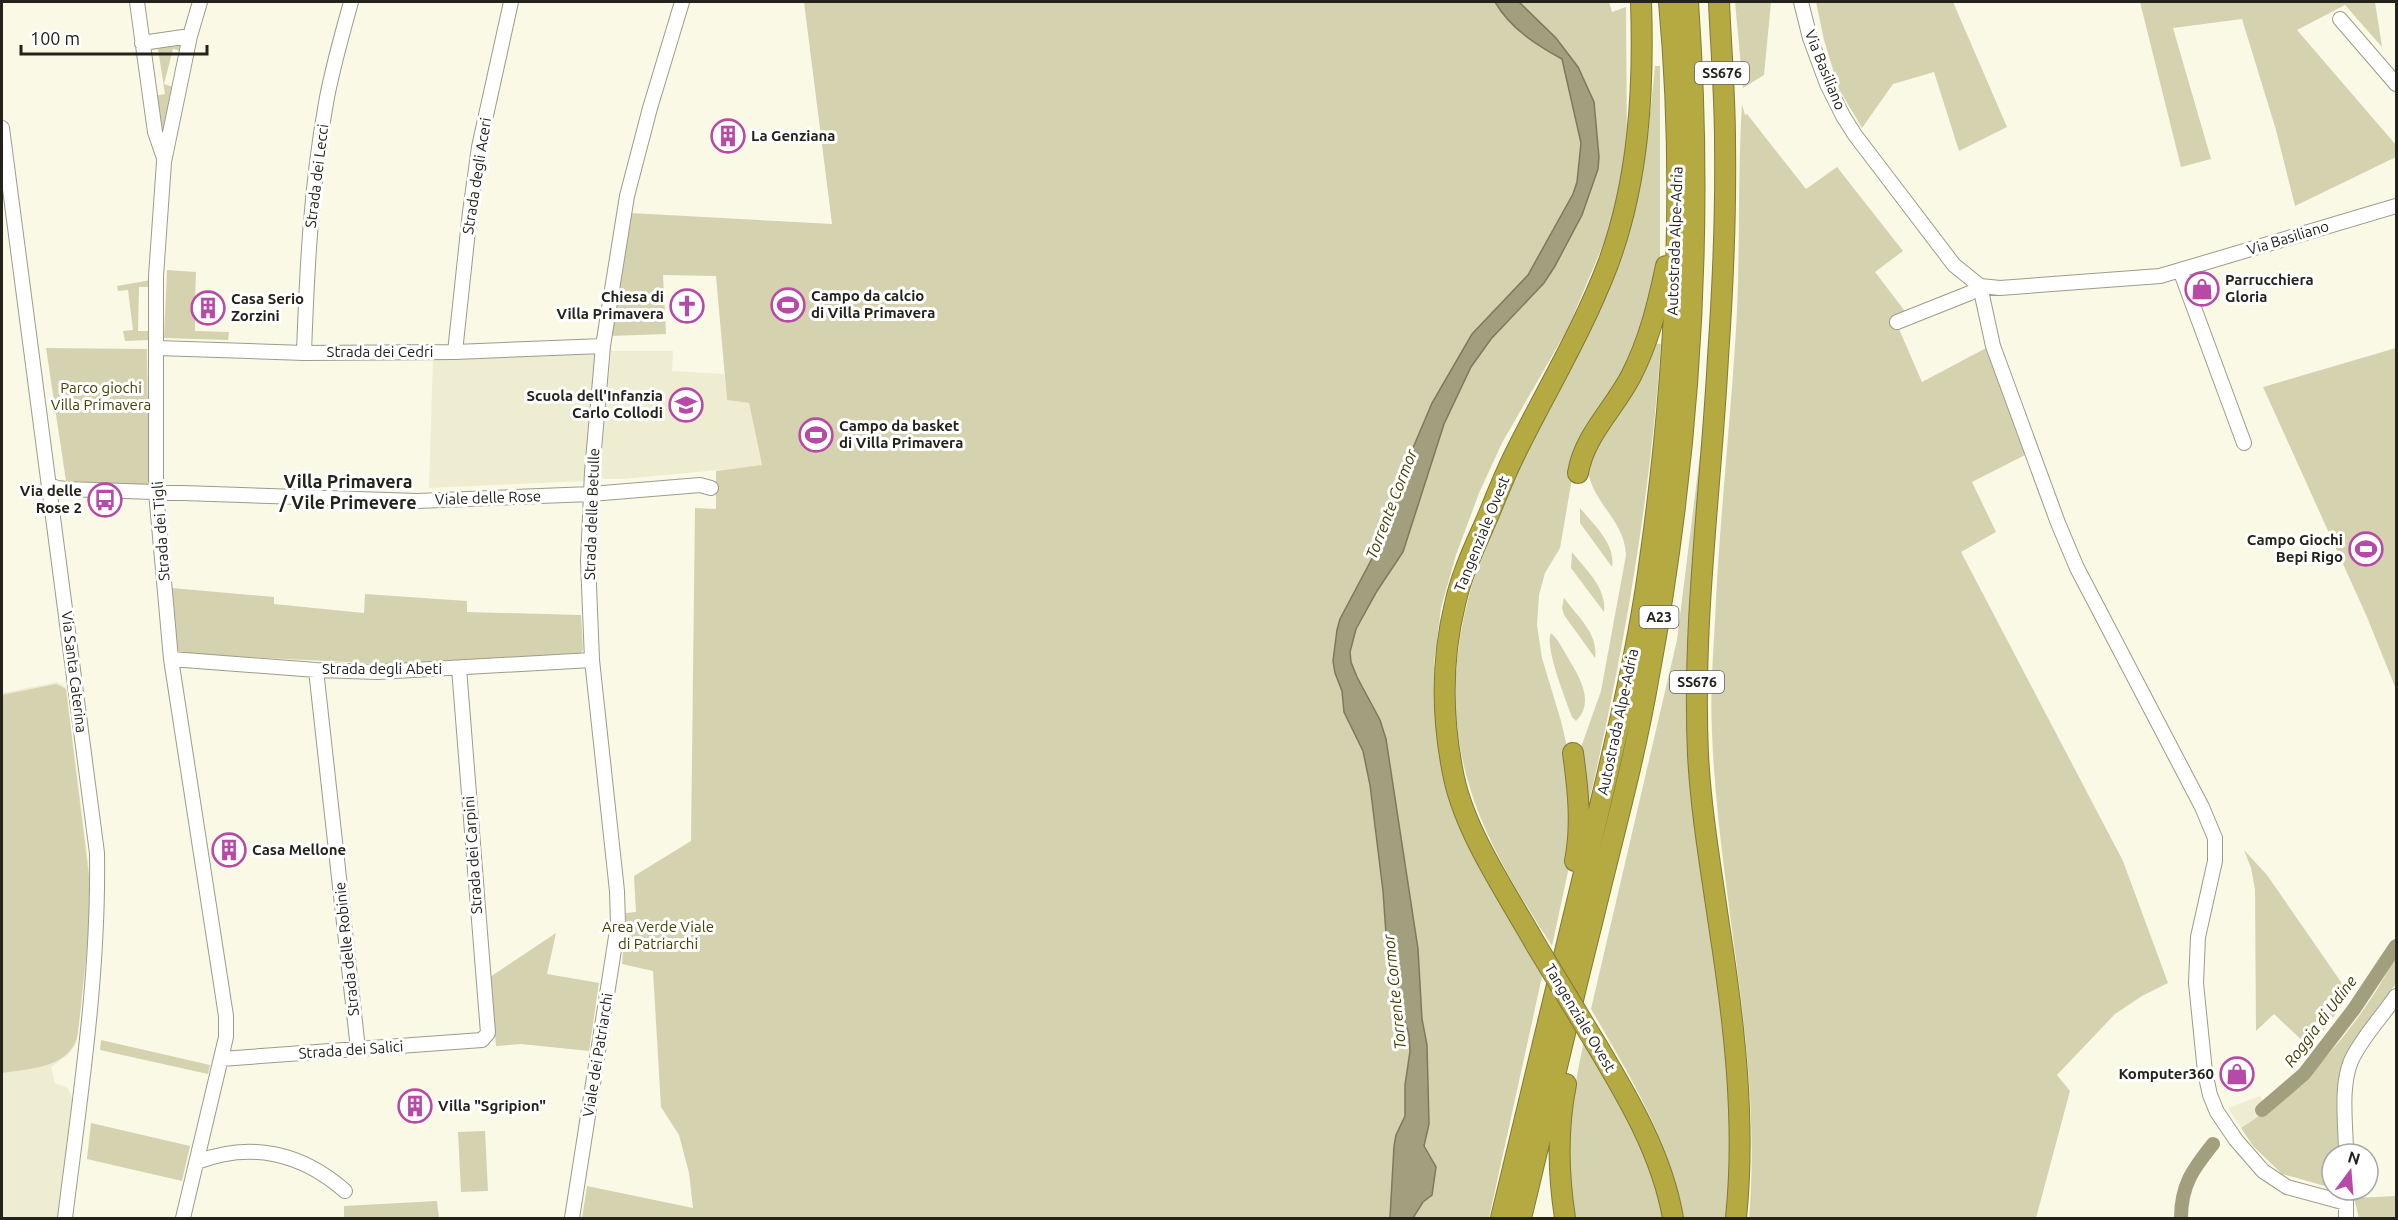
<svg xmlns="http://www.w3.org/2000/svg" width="2398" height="1220" font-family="Ubuntu,sans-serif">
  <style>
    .built { fill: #eeecd1 }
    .green { fill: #d5d2b0 }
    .water { fill: #a19f7e; stroke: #7b7a60; stroke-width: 1.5 }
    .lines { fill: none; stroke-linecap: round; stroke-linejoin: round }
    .canal { stroke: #a19f7e; stroke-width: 14 }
    .minor-casing { stroke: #9d9c8a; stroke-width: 16 }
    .highway-casing { stroke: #817a34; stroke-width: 22 }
    .minor { stroke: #fff; stroke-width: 14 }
    .highway { stroke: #b4aa41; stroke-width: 20 }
    .highway-bridge-casing { stroke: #817a34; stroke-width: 22; stroke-linecap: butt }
    .highway-bridge { stroke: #b4aa41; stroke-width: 20 }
    .labels { text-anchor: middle; stroke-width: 6; stroke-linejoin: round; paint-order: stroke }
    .shield { fill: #fff; stroke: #65645f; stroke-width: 1.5 }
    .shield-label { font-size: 14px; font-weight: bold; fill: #23221b }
    .street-label { font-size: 15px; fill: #23221b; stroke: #fff }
    .poi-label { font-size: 15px; font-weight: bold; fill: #23221b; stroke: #fff; text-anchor: start }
    .park-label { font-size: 15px; fill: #464103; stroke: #fff }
    .water-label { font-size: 16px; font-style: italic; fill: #433e00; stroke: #fff }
    .quarter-label { font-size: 18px; font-weight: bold; fill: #23221b; stroke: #fff }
  </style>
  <rect width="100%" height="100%" fill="#faf9e5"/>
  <path class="built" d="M611,351H673L672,371L724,374L727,400L749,403L762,466L622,479H603L600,474Z
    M596,352L585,481L429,488L433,359Z
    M57,682L66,687L93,901L76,1044L68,1055L51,1067L55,1083L68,1088L73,1101L57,1218H2V693Z
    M2260,1096L2269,1111L2241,1128L2228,1108Z"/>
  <path class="green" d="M804,2H1609L1612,12L1626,7L1627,148L1619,191L1608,233L1568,328L1502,443L1479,493L1456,555L1441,608L1434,663L1435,715L1447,781L1543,972L1489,1218H582L587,1186L693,1208L689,1173L679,1135L661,1107L653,971L622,964L626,913L636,912L634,876L691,841L695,508L716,509V471L762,465L749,403L727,400L716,276L663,275L666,334L610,336L630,213L832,224Z
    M1735,2H1771L1764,75L1743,88Z
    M1816,2H1953L2007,127L1959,151L1934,72L1893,84L1862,128L1839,89L1824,40Z
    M2140,2H2375L2382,47L2345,5L2297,30L2396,145V157L2295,206L2276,130L2242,19L2173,28L2211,159L2181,167Z
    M184,42L182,51L173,49L164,84L173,87L165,128H163L160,127L155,96L165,94L158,49L148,50V46Z
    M1655,66H1660V268L1640,343L1575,461L1560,548L1545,573L1539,595L1537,625L1542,658L1561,721L1569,755L1572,853L1552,946C1510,881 1467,812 1458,732C1443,615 1500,507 1544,403C1576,327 1608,252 1640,177L1648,135Z
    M1742,104L1745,115L1747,114L1806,189L1837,167L1903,251L1875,272L1914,323L1899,329L1922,382L1988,347L2027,454L1972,482L1996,532L1961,552L2123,861L2168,983L2142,996L2115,1014L2057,1075L2070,1091L2036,1218H1749C1763,1055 1718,895 1712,732C1710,694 1713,657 1715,620C1719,528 1729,437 1735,345C1741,265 1737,184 1742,104Z
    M167,270L196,272L195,301L190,307L195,314V331L229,332L228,340L164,338Z
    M151,280V287H139L138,331H150L149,340L125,341L123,331L133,330L128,290L118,291L117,286Z
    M1653,343L1661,344C1650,499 1624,651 1589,802L1580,750L1601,691L1626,555C1625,518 1586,499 1588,463Z
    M46,348L147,349L149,485L66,481Z
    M2396,348V689L2367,617L2263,387Z
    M1705,414L1693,638L1727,1048L1732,1153L1728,1218H1684C1670,1141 1630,1076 1591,1009L1677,640Z
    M1580,508C1594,525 1616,544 1612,567L1580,523Z
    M1572,552C1586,570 1607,588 1604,612L1571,568Z
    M172,588L274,597V604L364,613L365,594L467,601V612L581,615L583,650L581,653L387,664L181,654L176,648Z
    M1564,598C1577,616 1599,634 1595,658L1564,615L1562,608Z
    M1551,633C1558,639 1562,648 1567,656C1578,675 1596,701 1576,721L1572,717C1566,701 1544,646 1551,633Z
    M56,684L66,689L92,901L79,1024C78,1030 78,1038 75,1043C63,1069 25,1069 2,1073V695Z
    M2244,850L2267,875L2350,995L2310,1048L2274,1014L2256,1031L2255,889L2251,868Z
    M556,933L547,974L599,983L589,1051L521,1044L496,1046L490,977Z
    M2396,956V983L2349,1054L2344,1154H2332V1188L2282,1174L2253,1146L2241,1128C2307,1087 2360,1025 2396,956Z
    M1585,1037L1630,1110L1668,1218H1571C1564,1157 1571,1097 1585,1037Z
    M101,1040L210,1065L208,1074L100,1050Z
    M91,1123L190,1146L182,1181L87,1159Z
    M485,1131L488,1191L461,1192L458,1132Z
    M2396,1196V1218H2359L2354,1198Z
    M437,1201L439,1218H344V1206Z"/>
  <path class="water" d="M1495,2H1519L1556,38L1578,67L1594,102L1599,157L1598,169L1582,215L1555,266L1544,283L1491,339L1471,367L1444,424L1403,552L1377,591L1356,629L1350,652L1351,662L1357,677L1380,720L1386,739L1418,949L1422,1019L1427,1045L1429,1124L1424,1146L1436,1167L1432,1195L1423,1202L1413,1218H1390L1394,1146L1396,1135L1405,1116V1085L1410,1051L1409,1035L1388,962L1383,891L1370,785L1363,751L1344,712L1342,691L1335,673L1333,661L1337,630L1340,619L1386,532L1407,462L1432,403L1472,334L1528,275L1573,194L1577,182L1581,143L1562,59C1535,44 1511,29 1495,2Z"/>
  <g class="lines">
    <path class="canal" d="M2262,1110L2304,1074L2354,1009L2396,946
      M2181,1218C2181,1185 2193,1169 2213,1144"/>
    <defs>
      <path id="minor" d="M137,2L155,132L164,158
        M1801,2L1810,38L1827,84L1843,116L1855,135L1954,265L1980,286L2000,288L2160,276L2396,206
        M2340,19L2396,84
        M142,43L190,36
        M2,128L97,853C99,976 80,1097 65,1218
        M2180,270L2244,443
        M1980,286L1993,346L2058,523L2077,568L2202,807L2215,838V861L2198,937L2196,983L2205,1072L2210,1095L2217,1112L2236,1140L2263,1171L2287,1187L2346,1203
        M1897,322L1970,293L1980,286
        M157,348L304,353L455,352L603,346
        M455,352L470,212L479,147L511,2
        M304,353C307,269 311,186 326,103C332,69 342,35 351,2
        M50,485L57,488L66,489L417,501L591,494L700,485L711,488
        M171,659L316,670L378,672L592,660
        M316,670L358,1049
        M221,1059L482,1040L488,1033L459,668
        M2346,1154C2346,1125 2340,1088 2351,1061C2362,1037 2382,1017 2396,996
        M197,1162C251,1141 302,1153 345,1191
        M183,1218L226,1037V1016L171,659L156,492V276L164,162L190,36L200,2
        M572,1218L618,924L617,891L592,660L588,561L592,472L603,346L627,196L650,108L682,2
        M2346,1218V1190"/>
      <path id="highway" d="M1719,2C1721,48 1725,95 1725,142C1726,214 1723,286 1718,357C1711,490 1692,622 1698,755C1701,812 1711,869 1719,925C1734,1021 1746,1122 1736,1218
        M1578,473C1584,436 1614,409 1631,376C1649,341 1658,304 1666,266
        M1573,753C1578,789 1582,825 1575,861
        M1536,945C1508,895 1466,834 1454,778C1442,721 1441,661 1455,604C1462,572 1476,544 1489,514C1497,494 1505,474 1515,454C1546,391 1583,330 1608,264C1639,181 1644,89 1641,2
        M1596,1044C1629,1099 1662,1155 1673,1218
        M1501,1218C1530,1098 1559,977 1588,856C1611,758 1637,659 1650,559C1676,374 1686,187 1669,2
        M1521,1218C1545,1120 1567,1021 1592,923C1611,843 1634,762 1648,681C1690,457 1704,229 1688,2
        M1565,1218C1558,1173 1557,1129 1566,1084"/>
    </defs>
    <use href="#minor" class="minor-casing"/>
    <use href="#highway" class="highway-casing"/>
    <use href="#minor" class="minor"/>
    <use href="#highway" class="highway"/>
    <defs>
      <path id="highway-bridge" d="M1536,945L1596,1044"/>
    </defs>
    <use href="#highway-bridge" class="highway-bridge-casing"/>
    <use href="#highway-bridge" class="highway-bridge"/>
  </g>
  <defs>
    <symbol id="building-ring" viewBox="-11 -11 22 22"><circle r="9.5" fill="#fff" stroke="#b749a7" stroke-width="1.5"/><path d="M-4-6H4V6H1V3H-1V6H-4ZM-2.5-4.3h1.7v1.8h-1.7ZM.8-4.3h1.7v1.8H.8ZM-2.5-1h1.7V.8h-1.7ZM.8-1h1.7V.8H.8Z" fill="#b749a7"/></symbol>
    <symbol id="shop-ring" viewBox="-11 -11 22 22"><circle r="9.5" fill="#fff" stroke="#b749a7" stroke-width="1.5"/><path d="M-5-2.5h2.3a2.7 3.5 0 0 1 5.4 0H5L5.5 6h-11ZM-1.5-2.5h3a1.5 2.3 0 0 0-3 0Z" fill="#b749a7"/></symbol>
    <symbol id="stadium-ring" viewBox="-11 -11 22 22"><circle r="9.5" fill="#fff" stroke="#b749a7" stroke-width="1.5"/><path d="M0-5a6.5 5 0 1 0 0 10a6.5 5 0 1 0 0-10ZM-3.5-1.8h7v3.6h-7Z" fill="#b749a7"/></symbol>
    <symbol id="church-ring" viewBox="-11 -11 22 22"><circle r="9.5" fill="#fff" stroke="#b749a7" stroke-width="1.5"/><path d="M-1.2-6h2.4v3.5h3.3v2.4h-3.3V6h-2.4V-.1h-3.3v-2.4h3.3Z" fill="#b749a7"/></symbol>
    <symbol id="school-ring" viewBox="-11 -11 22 22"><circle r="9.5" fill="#fff" stroke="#b749a7" stroke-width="1.5"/><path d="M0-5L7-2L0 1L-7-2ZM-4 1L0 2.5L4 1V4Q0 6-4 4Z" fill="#b749a7"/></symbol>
    <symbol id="bus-ring" viewBox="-11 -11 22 22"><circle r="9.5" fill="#fff" stroke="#b749a7" stroke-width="1.5"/><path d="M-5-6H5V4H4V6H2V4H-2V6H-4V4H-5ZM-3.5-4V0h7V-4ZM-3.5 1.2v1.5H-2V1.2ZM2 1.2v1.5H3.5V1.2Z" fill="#b749a7"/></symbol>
  </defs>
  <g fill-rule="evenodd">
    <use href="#building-ring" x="709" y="117" width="38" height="38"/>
    <use href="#shop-ring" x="2183" y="270" width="38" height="38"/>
    <use href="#stadium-ring" x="769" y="286" width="38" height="38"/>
    <use href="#church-ring" x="668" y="287" width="38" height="38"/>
    <use href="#building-ring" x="189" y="289" width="38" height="38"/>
    <use href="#school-ring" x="667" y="386" width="38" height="38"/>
    <use href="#stadium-ring" x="797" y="416" width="38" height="38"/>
    <use href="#bus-ring" x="86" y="481" width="38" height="38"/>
    <use href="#stadium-ring" x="2347" y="530" width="38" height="38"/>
    <use href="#building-ring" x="210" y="831" width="38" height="38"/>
    <use href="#shop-ring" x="2218" y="1055" width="38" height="38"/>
    <use href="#building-ring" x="396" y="1087" width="38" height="38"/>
  </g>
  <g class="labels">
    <g class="shield">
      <rect x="1695" y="62" width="54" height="22" rx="4.5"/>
      <rect x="1639.5" y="606" width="39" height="22" rx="4.5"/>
      <rect x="1670" y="671" width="54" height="22" rx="4.5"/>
    </g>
    <g class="shield-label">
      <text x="1722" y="78">SS676</text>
      <text x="1659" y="622">A23</text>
      <text x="1697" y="687">SS676</text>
    </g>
    <g class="street-label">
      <text transform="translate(1825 70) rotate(68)" y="5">Via Basiliano</text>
      <text transform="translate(317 176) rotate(-83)" y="5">Strada dei Lecci</text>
      <text transform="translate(477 176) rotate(-81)" y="5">Strada degli Aceri</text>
      <text transform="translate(2288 238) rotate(-17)" y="5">Via Basiliano</text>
      <text transform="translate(1675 241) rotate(-88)" y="5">Autostrada Alpe-Adria</text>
      <text x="380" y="357">Strada dei Cedri</text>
      <text transform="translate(488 498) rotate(-2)" y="5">Viale delle Rose</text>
      <text transform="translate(592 514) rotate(-88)" y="5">Strada delle Betulle</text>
      <text transform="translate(161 531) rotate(-94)" y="5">Strada dei Tigli</text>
      <text transform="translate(1482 534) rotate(-68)" y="5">Tangenziale Ovest</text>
      <text x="382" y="674">Strada degli Abeti</text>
      <text transform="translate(74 672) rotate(83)" y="5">Via Santa Caterina</text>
      <text transform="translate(1618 722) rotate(-78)" y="5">Autostrada Alpe-Adria</text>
      <text transform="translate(473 855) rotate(-94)" y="5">Strada dei Carpini</text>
      <text transform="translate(347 949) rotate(-96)" y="5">Strada delle Robinie</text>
      <text transform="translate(1580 1018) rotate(59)" y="5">Tangenziale Ovest</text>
      <text transform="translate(351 1050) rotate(-4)" y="5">Strada dei Salici</text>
      <text transform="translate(598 1055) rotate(-81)" y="5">Viale dei Patriarchi</text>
    </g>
    <g class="poi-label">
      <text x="751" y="141">La Genziana</text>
      <text x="2225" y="285">Parrucchiera<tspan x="2225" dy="17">Gloria</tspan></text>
      <text x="811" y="301">Campo da calcio<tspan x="811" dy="17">di Villa Primavera</tspan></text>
      <text x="664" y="302" text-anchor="end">Chiesa di<tspan x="664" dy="17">Villa Primavera</tspan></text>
      <text x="231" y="304">Casa Serio<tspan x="231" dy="17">Zorzini</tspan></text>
      <text x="663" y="401" text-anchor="end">Scuola dell'Infanzia<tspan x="663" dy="17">Carlo Collodi</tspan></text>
      <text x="839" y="431">Campo da basket<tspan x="839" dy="17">di Villa Primavera</tspan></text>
      <text x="82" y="496" text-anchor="end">Via delle<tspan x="82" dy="17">Rose 2</tspan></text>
      <text x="2343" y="545" text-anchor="end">Campo Giochi<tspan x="2343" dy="17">Bepi Rigo</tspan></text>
      <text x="252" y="855">Casa Mellone</text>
      <text x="2214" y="1079" text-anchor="end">Komputer360</text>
      <text x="438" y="1111">Villa "Sgripion"</text>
    </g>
    <g class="park-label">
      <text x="101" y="393">Parco giochi<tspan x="101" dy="17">Villa Primavera</tspan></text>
      <text x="658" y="932">Area Verde Viale<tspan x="658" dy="17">di Patriarchi</tspan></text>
    </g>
    <g class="water-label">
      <text transform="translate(1391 504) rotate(-69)" y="6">Torrente Cormor</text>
      <text transform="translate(1394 992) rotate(-96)" y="6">Torrente Cormor</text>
      <text transform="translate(2320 1021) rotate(-53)" y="6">Roggia di Udine</text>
    </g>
    <g class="quarter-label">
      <text x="348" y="488">Villa Primavera<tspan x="348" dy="21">/ Vile Primevere</tspan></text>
    </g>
  </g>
  <rect width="2398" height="1220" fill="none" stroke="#23221b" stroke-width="6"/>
  <g transform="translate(2350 1172) rotate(16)"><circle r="28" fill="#ffffff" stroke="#a7a7a4" stroke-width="1.5"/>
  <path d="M0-4.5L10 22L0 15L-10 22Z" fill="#b749a7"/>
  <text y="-9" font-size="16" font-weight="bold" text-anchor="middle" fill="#23221b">N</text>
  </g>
  <path d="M21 45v9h186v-9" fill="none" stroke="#23221b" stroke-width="3"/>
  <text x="30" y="45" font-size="18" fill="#23221b" stroke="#ffffff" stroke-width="4.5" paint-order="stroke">100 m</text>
</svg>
